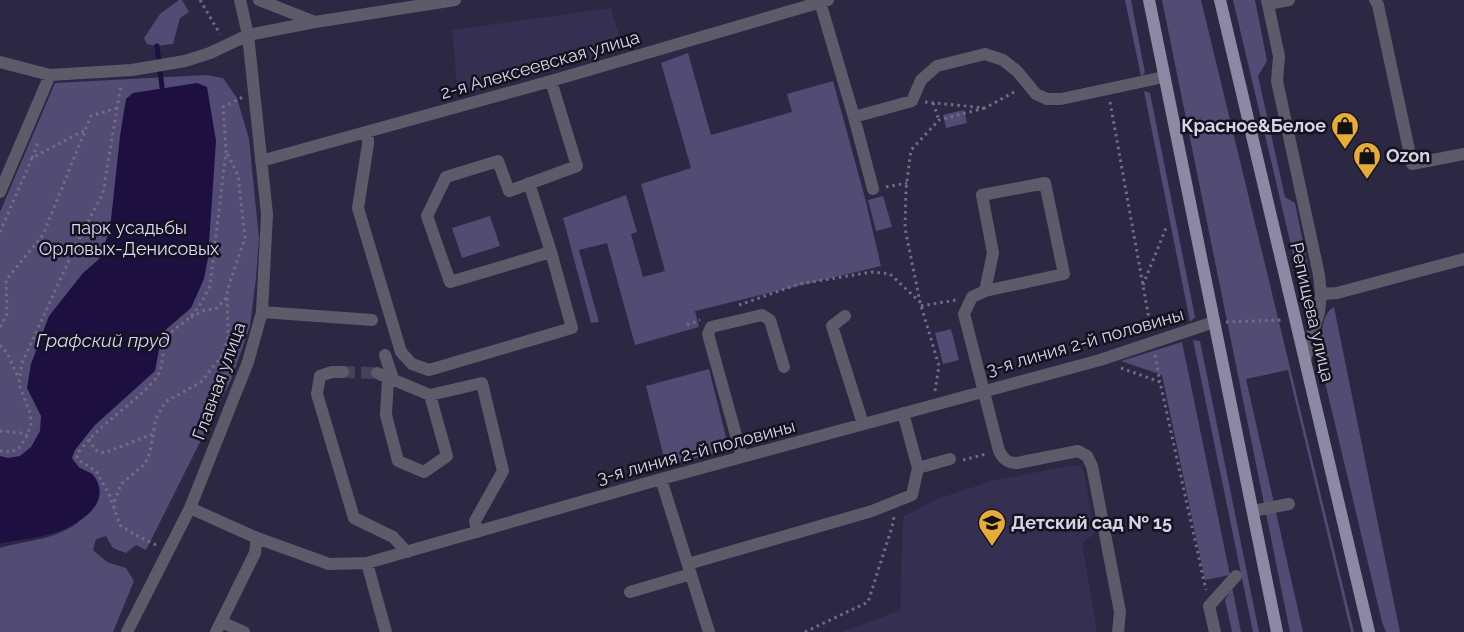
<svg xmlns="http://www.w3.org/2000/svg" width="1464" height="632" font-family="Raleway,sans-serif">
  <style>
    .built { fill: #353051 }
    .green { fill: #524b74 }
    .water { fill: #1d1040 }
    .lines { fill: none; stroke-linecap: round; stroke-linejoin: round }
    .stream { stroke: #1d1040; stroke-width: 5 }
    .minor-tunnel { stroke: #46415b; stroke-width: 12; stroke-dasharray: 12 6; stroke-linecap: butt }
    .path { stroke: #716d85; stroke-width: 3; stroke-dasharray: 2.5 4; stroke-linecap: butt }
    .minor { stroke: #5d5b69; stroke-width: 12 }
    .major { stroke: #8c89a5; stroke-width: 12 }
    .labels { text-anchor: middle; stroke-width: 5; stroke-linejoin: round; paint-order: stroke }
    .street-label { font-size: 18px; fill: #d6d4e6; stroke: #14121f }
    .poi-label { font-size: 18px; font-weight: bold; fill: #d6d4e6; stroke: #14121f; text-anchor: start }
    .park-label { font-size: 18px; fill: #ddd9fb; stroke: #14121f }
    .water-label { font-size: 19px; font-style: italic; fill: #d6d2f4; stroke: #14121f }
  </style>
  <rect width="100%" height="100%" fill="#2c2743"/>
  <path class="built" d="M611,8L623,50L458,96L452,30Z
    M1075,465L1080,466L1084,472L1095,533L1082,543L1097,632H843L900,610L903,517L935,500L995,480Z"/>
  <path class="green" d="M179,0H182L189,12L180,18L173,44L157,46L147,44L144,38L160,14Z
    M1125,0H1131L1145,73L1141,76Z
    M1162,0H1201L1354,632H1351L1288,370L1246,379L1303,632H1290Z
    M1233,0H1255L1267,61L1258,76L1285,197L1295,203L1309,271L1310,287L1306,309Z
    M688,53L711,135L792,112L787,94L833,81L865,198L881,266L695,311L699,327L635,345L607,243L579,250L599,322L591,323L563,218L626,195L637,232L631,234L643,277L665,271L641,184L691,168L661,63Z
    M206,75L223,78L237,98L249,139L253,179L259,238L256,278L250,326L231,380L146,550L136,545L126,553L113,548L106,536L96,539L93,550L107,562L126,568L134,581L113,632H0V548C27,540 57,540 80,521L57,532L0,544V212L55,83Z
    M1144,91L1150,93L1195,317L1190,322Z
    M964,110L967,123L946,128L943,115Z
    M883,196L892,227L876,231L868,200Z
    M490,216L500,246L462,258L452,228Z
    M1334,307L1400,632H1386L1382,622L1324,378C1323,359 1315,317 1334,307Z
    M951,329L959,360L943,364L935,333Z
    M1193,340L1200,341L1259,632H1253Z
    M1182,342L1230,575L1205,580L1162,375L1121,361Z
    M709,369L729,449L666,466L646,386Z
    M1232,587L1241,632H1232L1225,600Z"/>
  <path class="water" d="M197,83L207,87L216,141L208,258L204,279L191,308L162,333L155,371L95,425L75,450L72,458C74,461 77,465 79,467C87,473 92,470 97,481C109,506 77,525 57,532C39,538 18,540 0,544V456L8,458L20,456L31,447L40,431L41,416L27,388L31,364L49,316L83,273L99,259L110,229L120,136L126,99L133,93Z"/>
  <g class="lines">
    <path class="stream" d="M157,46L162,87"/>
    <path class="minor-tunnel" d="M343,372L377,373"/>
    <path class="path" d="M200,0L220,34
      M925,102L985,108L1016,91
      M1110,102L1151,330
      M933,103L939,120
      M32,158L39,140
      M886,187L907,183
      M0,232L32,158L85,130
      M1143,285L1166,228
      M739,305L799,284L872,272L890,274L920,302
      M921,306L956,300
      M191,317L203,311L217,308L227,297
      M1226,322L1282,320
      M687,325L700,320
      M0,327L7,314L6,280L43,235L91,116L117,108
      M0,345L7,353L18,377
      M1155,355L1160,382
      M1121,368L1160,382L1206,590
      M935,391L939,366L920,302L905,228L906,189L911,150L939,120L985,108
      M0,431L21,433L27,436
      M89,439L95,450L104,453L153,434
      M0,451L12,452L19,448L27,436L31,424L30,413L19,384L22,363L76,245L103,193L121,84
      M963,460L986,454
      M114,508L115,500L121,484L145,464L150,452L156,419L165,402L201,382L224,353L228,336L227,291L245,238L238,175L226,151
      M156,545L134,534L120,525L109,494L96,471L80,461L77,457L78,453C99,424 130,407 153,382C166,367 160,354 167,339C172,329 181,325 189,318C199,308 204,298 210,286L226,151L223,107L243,97
      M805,632L868,602L892,527L894,517"/>
    <path class="minor" d="M259,0L315,22
      M1267,0L1279,56L1277,81L1319,275L1321,294L1319,312L1305,360
      M1375,0L1378,5L1412,164L1464,154
      M820,2L854,117L912,101L921,80L937,66L985,54L1003,60L1017,71L1036,94L1047,99H1061L1164,77
      M1268,4L1289,0
      M0,62L50,75L132,70L185,61L210,53L248,35L315,22L455,0
      M551,81L577,166L509,191L498,161L446,177L427,216L450,282L551,252
      M854,117L873,189
      M368,132V144L358,208L401,352L412,364L429,370L572,328L551,252L529,183
      M261,161L551,81L828,0
      M0,192L50,75
      M985,291L993,253L982,195L1045,183L1064,274L985,291L972,297L964,314L999,451C1004,460 1008,463 1017,463L1078,451L1087,456L1092,466L1120,612L1118,632
      M1321,294L1337,293L1464,259
      M262,312L372,320
      M845,316L832,326L863,424
      M385,355L393,379
      M343,372H332L320,376L317,394L354,518L393,537L407,552
      M377,373L430,395L482,383L503,471L475,521L477,532
      M388,378L386,415L398,461L424,472L447,456L430,395
      M742,457L708,334L711,327L762,315L770,320L784,367
      M918,468L950,459
      M661,479L709,632
      M190,508L257,538L329,564L367,563L661,479L1100,360L1214,322
      M1253,511L1289,504
      M367,563L386,632
      M688,564L872,511L912,495L918,468L903,413
      M630,592L691,574
      M221,622L244,632
      M127,632L190,508L248,362L262,312L267,214L248,35L240,0
      M216,632L255,553L257,538
      M1215,632L1209,606L1236,576"/>
    <path class="major" d="M1149,0L1277,632
      M1220,0L1369,632"/>
  </g>
  <defs>
    <symbol id="shop-pin" viewBox="-11 -11 22 30"><path d="M0 17L-7.5 6A9.5 9.5 0 1 1 7.5 6Z" fill="#e6ac36" stroke="#14121f"/><path d="M-5-2.5h2.3a2.7 3.5 0 0 1 5.4 0H5L5.5 6h-11ZM-1.5-2.5h3a1.5 2.3 0 0 0-3 0Z" fill="#111"/></symbol>
    <symbol id="school-pin" viewBox="-11 -11 22 30"><path d="M0 17L-7.5 6A9.5 9.5 0 1 1 7.5 6Z" fill="#e6ac36" stroke="#14121f"/><path d="M0-5L7-2L0 1L-7-2ZM-4 1L0 2.5L4 1V4Q0 6-4 4Z" fill="#111"/></symbol>
  </defs>
  <g fill-rule="evenodd">
    <use href="#shop-pin" x="1329" y="110" width="32" height="43"/>
    <use href="#shop-pin" x="1351" y="140" width="32" height="43"/>
    <use href="#school-pin" x="976" y="507" width="32" height="43"/>
  </g>
  <g class="labels">
    <g class="street-label">
      <text transform="translate(540 65) rotate(-16)" y="6">2-я Алексеевская улица</text>
      <text transform="translate(1312 312) rotate(77)" y="6">Репищева улица</text>
      <text transform="translate(1085 342) rotate(-16)" y="6">3-я линия 2-й половины</text>
      <text transform="translate(219 381) rotate(-70)" y="6">Главная улица</text>
      <text transform="translate(696 452) rotate(-15)" y="6">3-я линия 2-й половины</text>
    </g>
    <g class="poi-label">
      <text x="1326" y="132" text-anchor="end">Красное&amp;Белое</text>
      <text x="1386" y="162">Ozon</text>
      <text x="1011" y="529">Детский сад № 15</text>
    </g>
    <g class="park-label">
      <text x="129" y="234">парк усадьбы<tspan x="129" dy="21">Орловых-Денисовых</tspan></text>
    </g>
    <g class="water-label">
      <text x="103" y="347">Графский пруд</text>
    </g>
  </g>
</svg>
